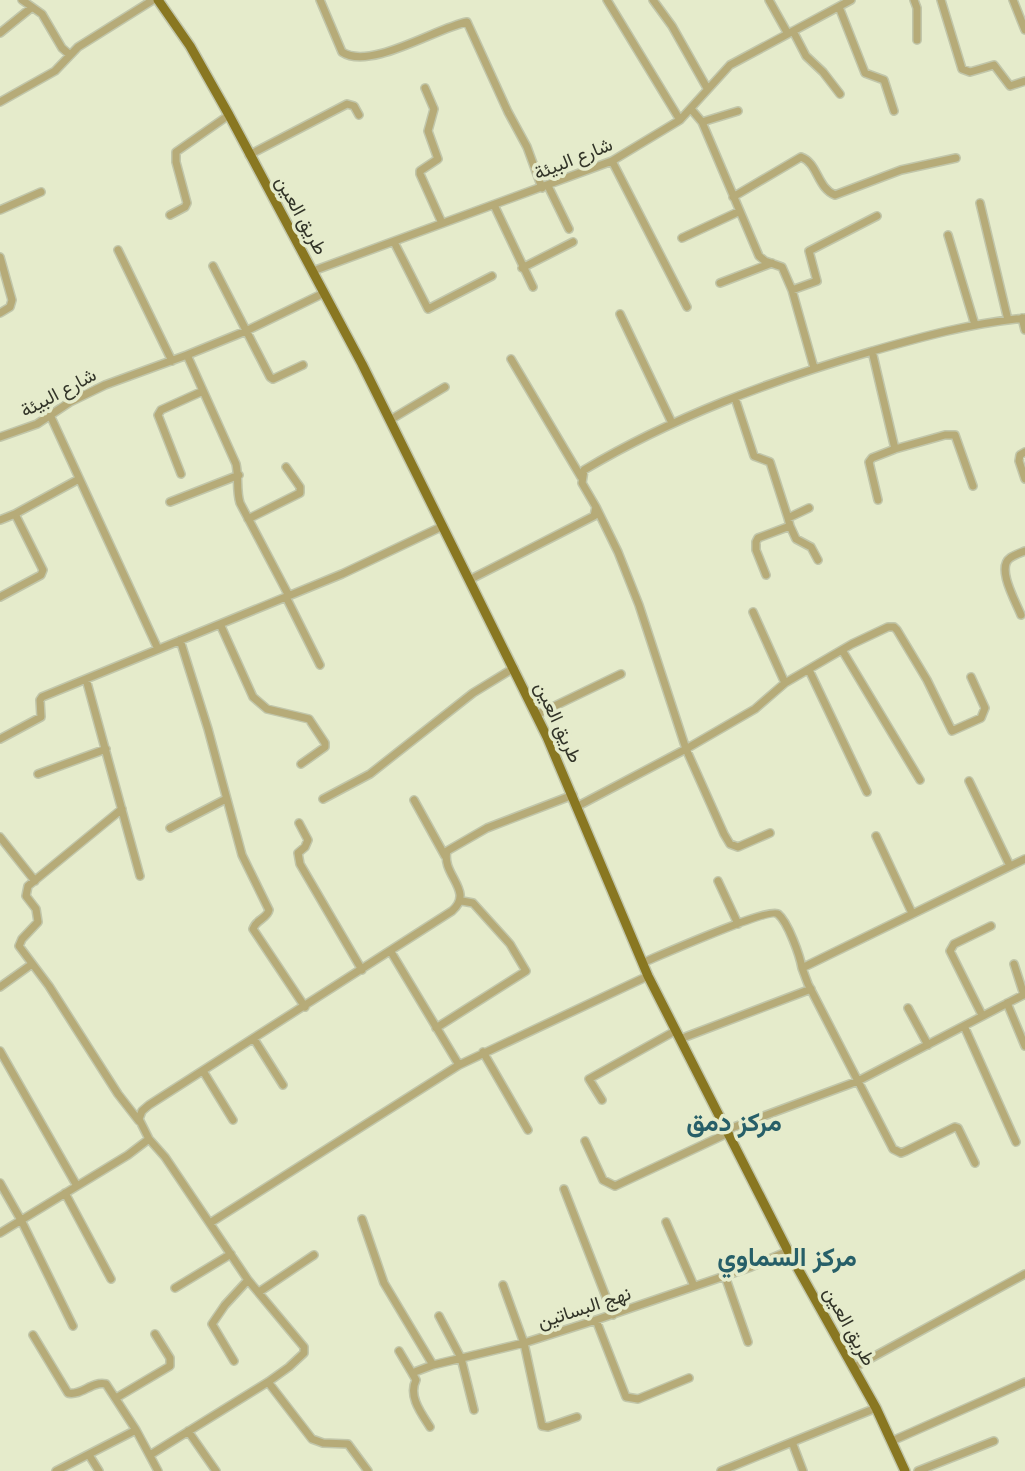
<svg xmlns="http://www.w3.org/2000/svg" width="1025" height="1471" font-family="Ubuntu,Vazirmatn,sans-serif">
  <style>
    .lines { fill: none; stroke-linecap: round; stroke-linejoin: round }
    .minor-casing { stroke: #c1c6aa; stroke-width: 10 }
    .major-casing { stroke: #c1c6aa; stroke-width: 12 }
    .minor { stroke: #b6ab78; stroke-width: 7 }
    .major { stroke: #897721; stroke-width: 9 }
    .labels { text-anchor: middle; stroke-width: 7; stroke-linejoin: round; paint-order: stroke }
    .street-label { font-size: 19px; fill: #323428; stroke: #e5ebcb }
    .district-label { font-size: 26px; font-weight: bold; fill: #275f68; stroke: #e5ebcb }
  </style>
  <rect width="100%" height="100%" fill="#e5ebcb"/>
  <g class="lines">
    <defs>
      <path id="minor" d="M22,0L42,14L62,48L70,55
        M320,0L342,52C370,71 438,27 467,22L508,112L527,147L542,188
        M607,0L680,120
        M653,0L672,26L707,88
        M769,0L788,34
        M914,0L917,8V40
        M941,0L962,69L970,72L994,65L1010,86L1025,81
        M1013,0L1025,30
        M839,7L865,73L884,80L894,111
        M793,31L806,56L823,72L840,94
        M0,33L31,8
        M425,88L434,109L428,131L438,159L420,171V174L442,223
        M0,102L55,71L78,47L153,0
        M691,109L702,122L759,256L765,261L782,267L792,290L814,368
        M702,122L738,111
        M249,155L347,104L354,106L359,115
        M612,161L687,307
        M548,186L569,229
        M733,197L801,157C818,163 817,188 835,195L901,170L956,158
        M980,203L1008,320
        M494,205L533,287
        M0,210L41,192
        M170,215L185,207L187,203L176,162V152L229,115
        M948,235L975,325
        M682,238L738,212
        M394,242L428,309L492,276
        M118,250L172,361
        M0,257L12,300L10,307L0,313
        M213,266L270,377L273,379L303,365
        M522,268L573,242
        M313,271L612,161L680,120L730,65L851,0
        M720,283L772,263
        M792,290L817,281L809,251L877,216
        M620,314L672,423
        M1022,318L1025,330
        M872,351L895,449L872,458L869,462L878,500
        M187,355L236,464C239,478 236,490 240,503L289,596
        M511,359L581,477
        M735,398L754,456L770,462L788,518L809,508
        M50,415L158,649
        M390,420L445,387
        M0,437L37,424L70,402L105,385L187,355L246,331L324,293
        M895,449L945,435H955L973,486
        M1025,452L1020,455L1019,461L1025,479
        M181,474L158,415L161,410L203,391
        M170,502L239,475
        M596,507L618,552L639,605L686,749L724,834L730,844L738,847L770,833
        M15,514L79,479
        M248,519L300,493V487L286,467
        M0,520L15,514L43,570L41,575L0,597
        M790,526L796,539L811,547L818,560
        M766,575L756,550V542L758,538L790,526L788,518
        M469,580L594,516L596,507L582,483L584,470C673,417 770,381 869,352C921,337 971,323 1025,318
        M286,597L320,665
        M753,612L785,683
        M1021,615C1016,602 996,568 1010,558C1014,555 1020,553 1025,551
        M220,624L253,697L267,709L309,719L325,743V747L301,764
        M180,640L208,729L242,855L269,910C267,919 256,919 253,929L305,1007
        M842,650L920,780
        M809,670L867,792
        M86,679L140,876
        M536,715L621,674
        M0,739L41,717L40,700L42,697L342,574L443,526
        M38,774L106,749
        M969,781L1010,866
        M323,799L370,774L473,693L514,668
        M414,800L445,856
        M578,806L686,749L755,709L785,683L852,644L888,627H894L897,630L927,680L952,731L981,718L985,708L971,677
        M122,809L28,886L26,896L36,909L38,922L22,939L19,946L49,986L118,1094L139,1121
        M299,823L308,840L305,847L298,853L300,864L362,970
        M170,828L226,799
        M876,836L912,913
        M0,837L35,881
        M718,881L738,924
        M391,952L459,1065
        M642,963C659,956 769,907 778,914C788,922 800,956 802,968L1025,859
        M1014,964L1024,995
        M802,968L808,984L893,1149L901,1153L906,1151L955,1127L958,1128L975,1163
        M0,987L32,964
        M1007,1003L1025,1046
        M908,1008L928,1045
        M982,1015L950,951L954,944L991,926
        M964,1026L1016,1142
        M436,1028L526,971L510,944L473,903L462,901
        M254,1039L283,1085
        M680,1039L811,989
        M0,1051L77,1186
        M483,1052L528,1130
        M203,1071L233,1120
        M602,1100L589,1079L675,1031
        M726,1130L858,1081L1025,994
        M149,1139L165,1157L248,1280L225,1305L212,1324L234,1361
        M585,1141L603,1180L615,1186L728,1133
        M0,1183L21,1220L73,1326
        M564,1189L613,1315
        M65,1193L111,1279
        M362,1219L384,1283L433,1365
        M666,1222L694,1286
        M210,1223L459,1065L648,976
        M0,1233L128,1155L149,1139L139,1119L142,1111L149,1105L452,911C475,891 441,875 447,851L487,828L573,795
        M725,1276L748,1342
        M503,1285L524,1343L542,1426L548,1427L577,1417
        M175,1288L231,1254
        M259,1292L314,1255
        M439,1316L461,1358L474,1410
        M596,1320L626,1397L638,1399L689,1378
        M33,1335L68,1393C82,1396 91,1381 106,1384L136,1430L158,1471
        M399,1351L412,1373L433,1365L524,1343L596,1320L751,1267L788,1251
        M853,1368L1025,1274
        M412,1373L416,1380C408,1396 421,1413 430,1427
        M268,1382L312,1439L323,1443L348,1444L368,1471
        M116,1398L170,1366V1358L155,1334
        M188,1431L216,1471
        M892,1441L1025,1382
        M89,1455L99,1471
        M150,1455L268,1382L289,1367L304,1353V1347L248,1280
        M56,1471L136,1430
        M721,1471L792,1442
        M803,1471L792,1442L876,1408
        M918,1471L994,1441"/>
      <path id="major" d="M158,0L190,46L229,115L362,364L547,737L648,976L788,1251L876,1408L905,1471"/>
    </defs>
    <use href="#minor" class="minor-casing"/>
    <use href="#major" class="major-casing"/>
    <use href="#minor" class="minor"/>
    <use href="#major" class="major"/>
  </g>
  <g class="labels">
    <g class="street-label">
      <text transform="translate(573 158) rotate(-22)" y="7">شارع البيئة</text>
      <text transform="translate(302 215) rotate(61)" y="7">طريق العين</text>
      <text transform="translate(58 392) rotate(-28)" y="7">شارع البيئة</text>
      <text transform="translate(559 722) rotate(65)" y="7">طريق العين</text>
      <text transform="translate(584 1307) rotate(-18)" y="7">نهج البساتين</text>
      <text transform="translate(850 1326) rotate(61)" y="7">طريق العين</text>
    </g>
    <g class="district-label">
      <text x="734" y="1131">مركز دمق</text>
      <text x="787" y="1266">مركز السماوي</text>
    </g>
  </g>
</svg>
